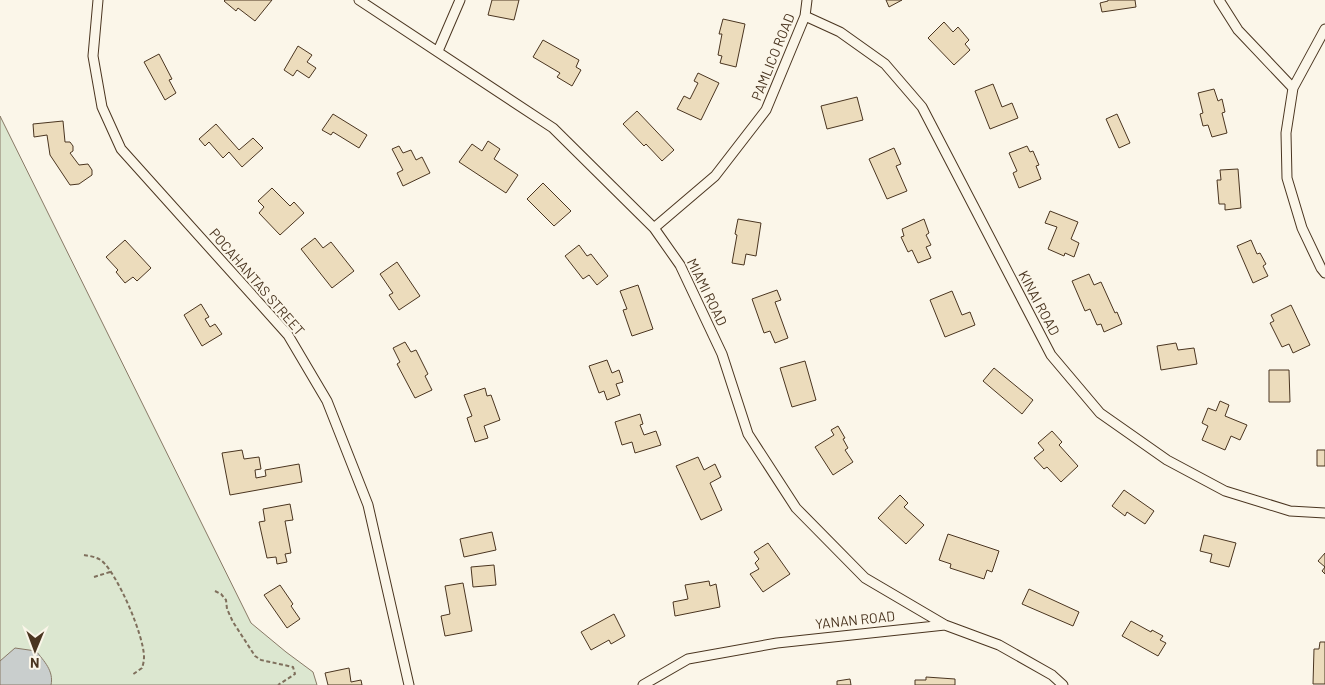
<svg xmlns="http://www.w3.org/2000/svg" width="1325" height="685" font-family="Barlow,sans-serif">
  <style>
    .green { fill: #dce7d0; stroke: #887966 }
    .water { fill: #c9cecd; stroke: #887966 }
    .building { fill: #ecdcbc; stroke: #4a3520 }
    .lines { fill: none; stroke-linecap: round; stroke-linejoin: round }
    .minor-casing { stroke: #4a3520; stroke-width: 11 }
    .path { stroke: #7f6f5c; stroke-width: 2; stroke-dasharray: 4 2.5; stroke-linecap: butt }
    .minor { stroke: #fbf6e9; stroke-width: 9 }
    .labels { text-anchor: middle; stroke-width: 4; stroke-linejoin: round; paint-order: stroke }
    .street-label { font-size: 14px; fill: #4a3520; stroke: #fbf6e9 }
  </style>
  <rect width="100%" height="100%" fill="#fbf6e9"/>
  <path class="green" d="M0,116L251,623L286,652L313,672L317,685H0Z"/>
  <path class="water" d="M15,648L36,651C44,661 54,671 51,685H0V661Z"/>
  <path class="building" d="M225,0H272L255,21L238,8L236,11L224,1Z
    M492,0H519L514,20L488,15Z
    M886,0H902L889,7Z
    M1108,0H1135L1136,7L1102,12L1100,3L1108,1Z
    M723,19L745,24L736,67L720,63L722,56L718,55L722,34H719Z
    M944,22L953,32L958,27L969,40L965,44L970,50L954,65L928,38Z
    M543,40L579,60L576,67L581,70L572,86L557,77L560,73L533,57Z
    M298,46L312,55L307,62L316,68L309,78L297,70L293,76L284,70Z
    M159,54L172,79L169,80L176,93L165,100L144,62Z
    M698,73L719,83L701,120L677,109L684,96L690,99L698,83L694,81Z
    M993,84L1002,107L1012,103L1018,118L990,129L975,91Z
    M1214,89L1218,101L1222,99L1225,112L1222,113L1227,133L1212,137L1208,125L1203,126L1200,114L1203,113L1198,93Z
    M857,97L863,120L827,129L821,106Z
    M637,111L674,150L662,161L646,144L644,146L623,124Z
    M333,114L367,135L359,148L333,132L331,135L322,130Z
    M1117,114L1130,143L1119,148L1106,119Z
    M63,121L65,142H70L73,146V151L70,153L79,165L88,164L92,170V175L79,184L70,185L50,155L47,135L34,137L33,124Z
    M216,124L239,150L253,138L263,148L242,167L229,152L223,158L209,142L205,146L199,139Z
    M488,141L500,149L494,159L518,175L506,193L459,162L472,144L482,151Z
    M399,146L403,153L411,150L416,160L422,157L430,173L403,186L397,173L403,170L392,149Z
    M1027,146L1030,152L1033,151L1039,165L1036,166L1041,179L1019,188L1013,173L1017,171L1009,153Z
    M894,148L901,164L896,166L907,191L887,199L869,159Z
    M1238,169L1241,208L1225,210V204H1219L1217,180H1221L1220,170Z
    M543,183L571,211L554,226L527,199Z
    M272,188L290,206L294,202L304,213L280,235L259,213L264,207L258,201Z
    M1050,211L1078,222L1071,239L1079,243L1074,257L1065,253L1064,256L1048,249L1057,227L1045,223Z
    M738,219L761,223L756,256L746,254L744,265L732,263L737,235L735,234Z
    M924,219L929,233L926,235L931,245L926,247L931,258L918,263L912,250L908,252L901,237L904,236L902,229Z
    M315,238L323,248L331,242L354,271L332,288L301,249Z
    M125,240L151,268L137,281L133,277L125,283L116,272L118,270L106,257Z
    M1251,240L1257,254L1260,253L1266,264L1263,266L1268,276L1253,283L1237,246Z
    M579,245L587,256L591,254L608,276L597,285L589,275L583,279L565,256Z
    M397,262L420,296L399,310L389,295L393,293L380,274Z
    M1089,274L1094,285L1101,282L1115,313L1117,312L1122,324L1104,332L1101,324L1097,325L1090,309L1085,311L1072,281Z
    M638,285L653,329L632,336L623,310L627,309L620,291Z
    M777,290L781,300L775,302L788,338L775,343L770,331L764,333L752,299Z
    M952,291L962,315L970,312L975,325L945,337L930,300Z
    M201,304L209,317L205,319L210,327L215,324L222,334L202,346L184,315Z
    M1291,305L1310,345L1293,353L1289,344L1282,347L1270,323L1274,321L1271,315Z
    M405,342L411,352L416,350L428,374L425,376L432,390L415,398L397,364L400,362L393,348Z
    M1176,343L1178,350L1194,348L1197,364L1161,370L1157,346Z
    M607,360L612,373L619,370L623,382L616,384L620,395L607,400L604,391L599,393L589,366Z
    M805,361L816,400L792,407L780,368Z
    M994,368L1033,400L1022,414L983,381Z
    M1269,370H1289L1290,402H1269Z
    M485,388L487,396L491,395L500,420L484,426L488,438L475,442L467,418L472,416L464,395Z
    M1220,401L1229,405L1225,416L1247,425L1240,440L1231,436L1225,450L1202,440L1208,426L1202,423L1208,408L1216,411Z
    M640,414L643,424L640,425L644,435L656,431L661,445L635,453L632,442L622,445L615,422Z
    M838,426L845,438L843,439L848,448L845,450L853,462L833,475L815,447L834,435L831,430Z
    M1052,431L1062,442L1059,445L1078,466L1061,482L1047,467L1044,469L1034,458L1044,450L1038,443Z
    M242,450L244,459L259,457L261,469L255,470L256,478L266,476L265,470L299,464L302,482L230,495L222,453Z
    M1317,450H1325V466H1317Z
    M698,457L704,470L715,464L721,477L710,483L722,510L701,520L676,466Z
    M1124,490L1154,511L1145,524L1127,512L1125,516L1112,506Z
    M900,495L908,503L904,507L924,525L906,544L878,518Z
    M290,504L293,520L285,521L291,553L285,554L287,562L277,564L276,557L267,558L259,522L265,521L263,509Z
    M492,532L496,550L464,557L460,539Z
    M948,534L999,551L992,572L987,570L984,579L950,568L951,564L939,560Z
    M1204,535L1236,543L1229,567L1210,562L1212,554L1200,551Z
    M768,543L790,574L763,592L750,574L759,569L755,563L759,559L754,552Z
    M1325,553V574L1322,571L1325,567L1318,561Z
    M494,565L496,585L473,587L471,567Z
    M709,581L710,586L716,584L720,607L675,616L673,602L688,599L685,585Z
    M463,583L472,631L445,636L441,616L450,614L445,586Z
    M280,585L293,604L291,606L300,619L287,628L264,595Z
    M1029,589L1079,612L1073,626L1022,604Z
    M614,614L625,636L611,644L609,640L591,650L581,632Z
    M1131,621L1151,632L1152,630L1163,636L1160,640L1166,643L1158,656L1122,636Z
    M1320,642H1325V684H1313L1314,649H1319Z
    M349,668L351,682L361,680L362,685H328L325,673Z
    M926,677L955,679V685H915V680H926Z
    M850,679L851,685H837V681Z"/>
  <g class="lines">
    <defs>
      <path id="minor" d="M98,0L93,56L102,107L121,149L288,335L327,401L368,505L409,685
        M359,0L553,128L654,228L680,265L722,354L748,434L796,508L865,578L945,625
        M1219,0L1238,30L1293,88
        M805,16L840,32L885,64L922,107L1051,355L1100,413L1167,460L1225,491L1290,511L1325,513
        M1325,29L1293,88L1286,133L1287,178L1302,228L1321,268L1325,273
        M438,51L460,0
        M654,228L715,176L766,110L805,16L807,0
        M643,685L688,659L777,643L945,625L999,645L1052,675L1063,685"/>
    </defs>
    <use href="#minor" class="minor-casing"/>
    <path class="path" d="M84,555C90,556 97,557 102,561C118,575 144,636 144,657C144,661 143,665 142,668L132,675
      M94,577L110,572
      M215,591L221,594L226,600L227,609L233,622L255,656L261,660L293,667L295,674L278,685"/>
    <use href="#minor" class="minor"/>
  </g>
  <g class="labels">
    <g class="street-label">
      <text transform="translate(773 57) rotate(-68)" y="5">PAMLICO ROAD</text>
      <text transform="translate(257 282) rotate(49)" y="5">POCAHANTAS STREET</text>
      <text transform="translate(707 292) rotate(64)" y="5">MIAMI ROAD</text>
      <text transform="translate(1039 303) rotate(62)" y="5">KINAI ROAD</text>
      <text transform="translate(855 620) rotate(-6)" y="5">YANAN ROAD</text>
    </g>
  </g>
  <g transform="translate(35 650) rotate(181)" stroke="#fbf6e9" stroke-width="4" paint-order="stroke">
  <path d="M0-4L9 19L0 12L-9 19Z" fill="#4a3520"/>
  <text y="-8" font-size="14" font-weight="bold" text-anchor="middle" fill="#4a3520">N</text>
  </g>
</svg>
